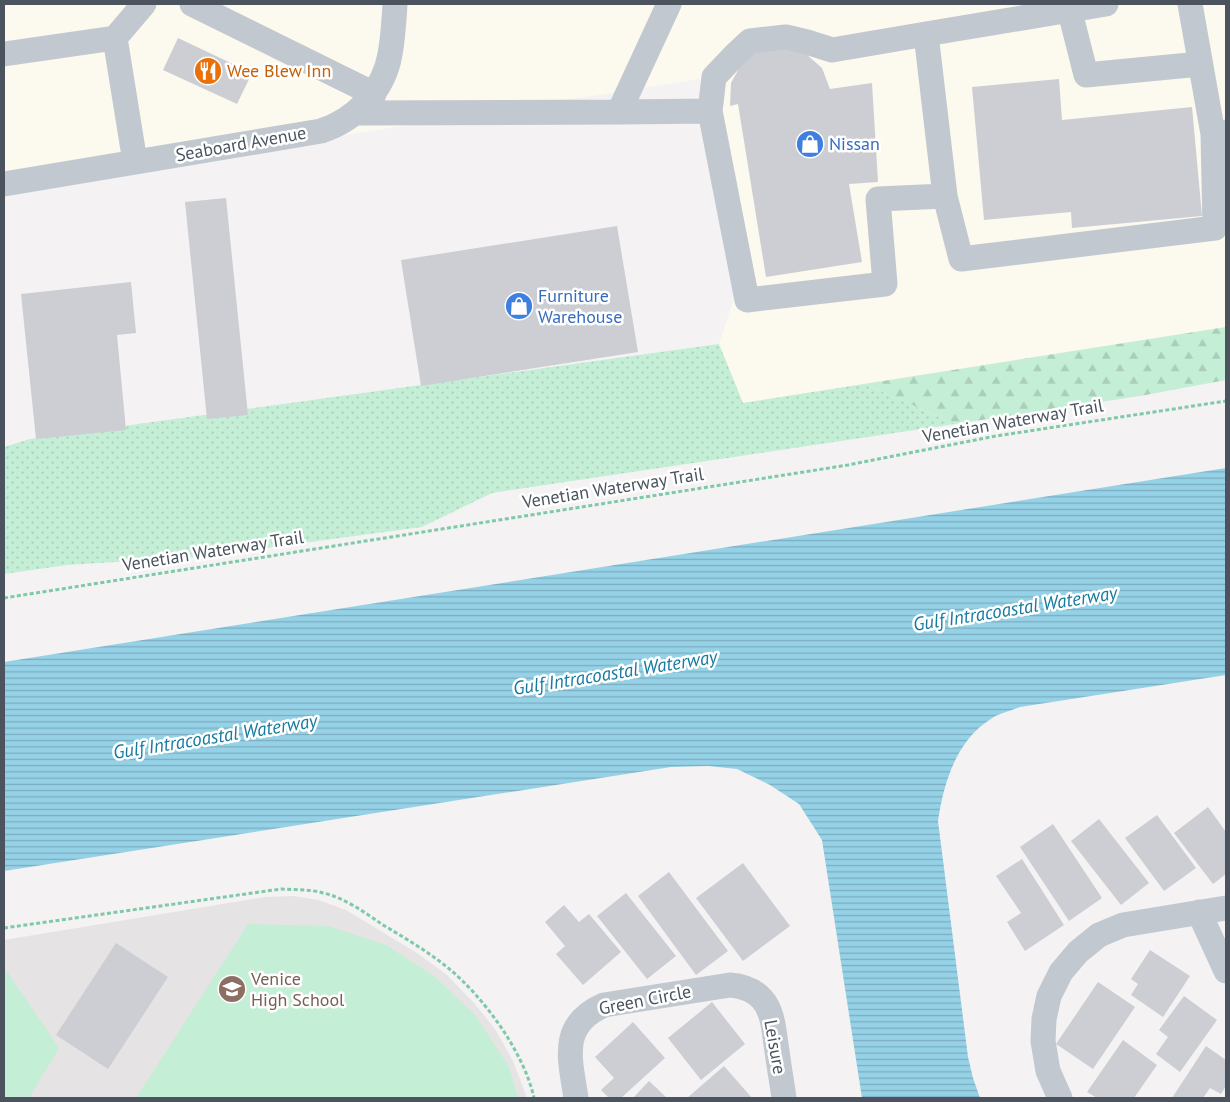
<svg xmlns="http://www.w3.org/2000/svg" width="1230" height="1102" font-family="'PT Sans',sans-serif">
  <style>
    .commercial { fill: #fcf9ee }
    .education { fill: #e5e3e3 }
    .green { fill: #c5eed6 }
    .forest { fill: url(#forest-firs) }
    .park { fill: url(#park-dots) }
    .water { fill: url(#water-rules) }
    .building { fill: #ccced4 }
    .lines { fill: none; stroke-linecap: round; stroke-linejoin: round }
    .path { stroke: #7ecaa8; stroke-width: 3; stroke-dasharray: 4 2.5; stroke-linecap: butt }
    .minor { stroke: #c1c8cf; stroke-width: 25 }
    .labels { text-anchor: middle; stroke-width: 5; stroke-linejoin: round; paint-order: stroke }
    .food-label { font-size: 18px; fill: #c56008; stroke: #fff; text-anchor: start }
    .street-label { font-size: 18px; fill: #4b545e; stroke: #fff }
    .shop-label { font-size: 18px; fill: #366cbe; stroke: #fff; text-anchor: start }
    .education-label { font-size: 18px; fill: #785e54; stroke: #fff; text-anchor: start }
    .water-label { font-size: 19px; font-style: italic; fill: #167b9f; stroke: #fff }
  </style>
  <defs>
    <pattern id="forest-firs" width="22" height="20" patternUnits="userSpaceOnUse" patternTransform="scale(1.25)"><rect width="22" height="20" fill="#c5eed6"/><path d="M5 1l3.5 6h-7zM16 11l3.5 6h-7z" fill="#abceba"/></pattern>
    <pattern id="park-dots" width="8" height="8" patternUnits="userSpaceOnUse" patternTransform="scale(1.25)"><rect width="8" height="8" fill="#c5eed6"/><path d="M2 2h.1M6 6h.1" fill="none" stroke="#abceba" stroke-width="1.8" stroke-linecap="round"/></pattern>
    <pattern id="water-rules" width="6" height="5" patternUnits="userSpaceOnUse" patternTransform="scale(1.25)"><rect width="6" height="5" fill="#95d2e7"/><path d="M0 2.5h6" fill="none" stroke="#7cadbe"/></pattern>
  </defs>
  <rect width="100%" height="100%" fill="#f4f2f2"/>
  <path class="commercial" d="M4,4H1226V327L743,403L719,344L745,263L700,79L4,189Z"/>
  <path class="education" d="M293,896L318,900L346,910L417,953L446,974L474,1003L495,1029L513,1061L527,1098H4V940L265,897Z"/>
  <path class="green" d="M248,924L328,926L386,945L435,977L475,1015L509,1067L518,1098H136Z
    M4,967L59,1048L29,1098H4Z"/>
  <path class="forest" d="M1226,327V380L1140,396L955,424L864,384Z"/>
  <path class="park" d="M719,344L743,403L864,384L955,424L492,493L422,527L197,557L67,565L4,574V447L30,439Z"/>
  <path class="water" d="M1226,468V675L1020,707C1013,710 1005,712 998,715C994,716 990,720 985,723C955,745 943,786 938,821L968,1057L973,1078L980,1098H862L822,840L799,804L770,785L737,769L708,766L671,767L4,871V662Z"/>
  <path class="building" d="M178,38L252,73L237,104L163,70Z
    M784,45L806,54L822,68L830,89L872,83L878,182L849,184L862,262L766,277L738,104L730,106L731,83L742,63L760,49Z
    M1059,79L1062,120L1192,107L1202,216L1072,228L1071,212L984,220L972,87Z
    M226,198L248,415L207,419L185,202Z
    M617,226L638,352L421,386L401,260Z
    M131,282L136,333L117,335L126,430L36,439L21,294Z
    M1208,807L1226,832V874L1213,884L1174,833Z
    M1157,815L1196,868L1164,891L1125,838Z
    M1099,819L1149,883L1121,905L1071,841Z
    M1053,824L1102,898L1069,921L1020,847Z
    M1022,859L1064,925L1025,951L1007,922L1021,913L996,876Z
    M743,863L790,926L743,961L696,898Z
    M669,872L728,951L696,975L638,896Z
    M626,893L676,956L647,979L597,916Z
    M564,905L579,922L589,914L621,952L583,985L556,954L565,946L545,922Z
    M116,943L168,977L108,1069L56,1035Z
    M1150,950L1190,976L1163,1017L1131,995L1138,984L1131,979Z
    M1098,982L1135,1007L1093,1069L1056,1044Z
    M1184,996L1217,1020L1180,1072L1156,1054L1168,1037L1159,1030Z
    M712,1002L745,1044L701,1080L668,1038Z
    M633,1022L665,1058L621,1098H609L601,1090L614,1078L595,1057Z
    M1123,1040L1157,1065L1134,1098H1097L1087,1092Z
    M1206,1046L1226,1060V1086L1221,1094L1210,1088L1203,1098H1172Z
    M724,1066L752,1098H687Z
    M649,1081L667,1098H633Z"/>
  <g class="lines">
    <path class="path" d="M4,598L848,465L996,436L1226,401
      M4,928L281,889C295,890 310,889 323,893C343,897 366,913 383,925C405,938 427,951 447,967C483,996 524,1052 534,1098"/>
    <path class="minor" d="M192,4L374,94
      M1068,4L1086,75L1200,64
      M1190,4L1213,134L1226,132
      M115,38L135,162
      M4,54L115,38L144,4
      M710,111L714,77L735,55L750,41L786,37L807,42L832,50L926,34
      M619,112L710,111L747,300L885,284L878,199L945,196L926,34L1106,4
      M356,113L619,112L669,4
      M4,184L321,131C355,120 384,91 390,54C393,38 394,21 395,4
      M945,196L961,259L1215,228L1213,134
      M1199,912L1226,971
      M576,1098C570,1058 559,1025 604,1005L730,985C742,986 753,989 762,999C774,1012 774,1034 777,1051C779,1067 782,1083 784,1098
      M1060,1098L1048,1071L1043,1041L1044,1019L1049,996L1061,972L1078,952L1099,935L1123,925L1226,908"/>
  </g>
  <defs>
    <symbol id="restaurant-disc" viewBox="-11 -11 22 22"><circle r="9.5" fill="#e8710a" stroke="#fff"/><path d="M-5-6h1v4h1v-4h1v4h1v-4h1v5L-1.5 .5V6h-2V.5L-5-1ZM5-6V6H3V1.5H1.5Q1.5-4 5-6Z" fill="#fff"/></symbol>
    <symbol id="shop-disc" viewBox="-11 -11 22 22"><circle r="9.5" fill="#3f7fe0" stroke="#fff"/><path d="M-5-2.5h2.3a2.7 3.5 0 0 1 5.4 0H5L5.5 6h-11ZM-1.5-2.5h3a1.5 2.3 0 0 0-3 0Z" fill="#fff"/></symbol>
    <symbol id="school-disc" viewBox="-11 -11 22 22"><circle r="9.5" fill="#8d6e63" stroke="#fff"/><path d="M0-5L7-2L0 1L-7-2ZM-4 1L0 2.5L4 1V4Q0 6-4 4Z" fill="#fff"/></symbol>
  </defs>
  <g fill-rule="evenodd">
    <use href="#restaurant-disc" x="192" y="55" width="32" height="32"/>
    <use href="#shop-disc" x="794" y="128" width="32" height="32"/>
    <use href="#shop-disc" x="503" y="290" width="32" height="32"/>
    <use href="#school-disc" x="216" y="973" width="32" height="32"/>
  </g>
  <g class="labels">
    <g class="food-label">
      <text x="227" y="77">Wee Blew Inn</text>
    </g>
    <g class="street-label">
      <text transform="translate(241 144) rotate(-10)" y="6">Seaboard Avenue</text>
      <text transform="translate(1013 421) rotate(-10)" y="6">Venetian Waterway Trail</text>
      <text transform="translate(613 488) rotate(-9)" y="6">Venetian Waterway Trail</text>
      <text transform="translate(213 551) rotate(-9)" y="6">Venetian Waterway Trail</text>
      <text transform="translate(645 1000) rotate(-11)" y="6">Green Circle</text>
      <text transform="translate(775 1047) rotate(80)" y="6">Leisure</text>
    </g>
    <g class="shop-label">
      <text x="829" y="150">Nissan</text>
      <text x="538" y="302">Furniture<tspan x="538" dy="21">Warehouse</tspan></text>
    </g>
    <g class="education-label">
      <text x="251" y="985">Venice<tspan x="251" dy="21">High School</tspan></text>
    </g>
    <g class="water-label">
      <text transform="translate(1015 608) rotate(-9)" y="7">Gulf Intracoastal Waterway</text>
      <text transform="translate(615 672) rotate(-9)" y="7">Gulf Intracoastal Waterway</text>
      <text transform="translate(215 736) rotate(-9)" y="7">Gulf Intracoastal Waterway</text>
    </g>
  </g>
  <rect width="1230" height="1102" fill="none" stroke="#4b545e" stroke-width="10"/>
</svg>
